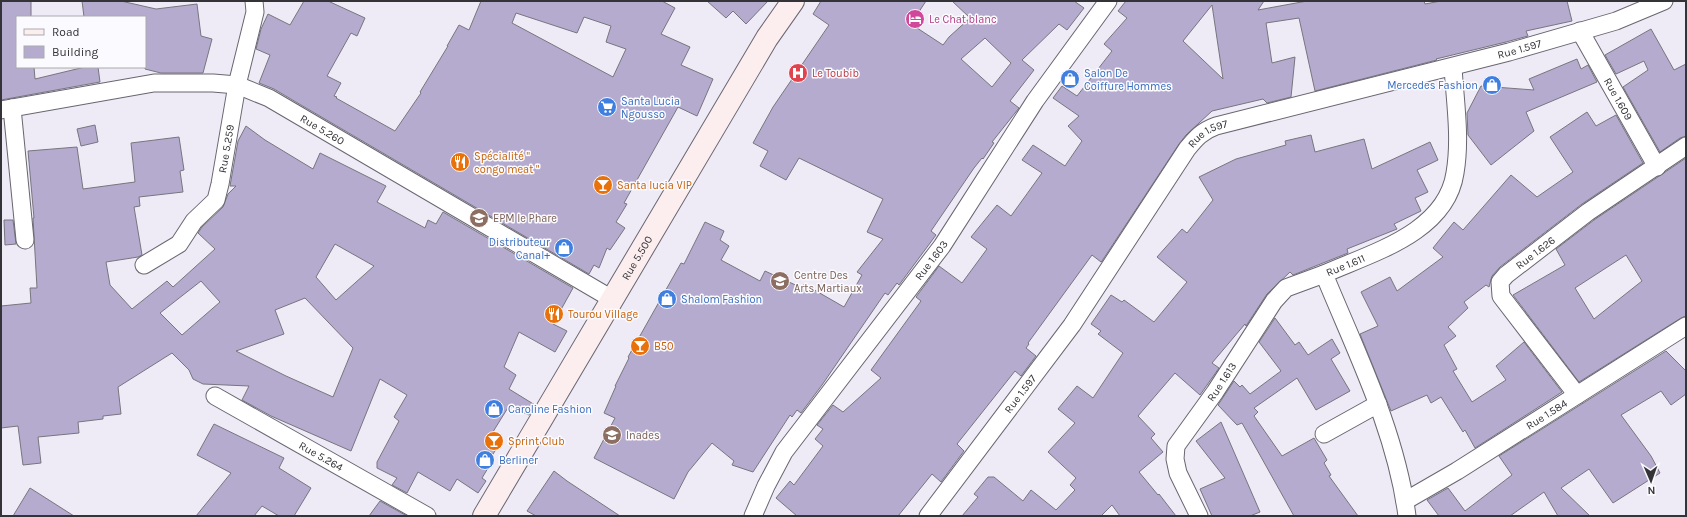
<svg xmlns="http://www.w3.org/2000/svg" width="1687" height="517" font-family="Karla,sans-serif">
  <style>
    .building { fill: #b5abcf; stroke: #78757f; fill-rule: evenodd }
    .lines { fill: none; stroke-linecap: round; stroke-linejoin: round }
    .minor-casing { stroke: #696670; stroke-width: 19 }
    .secondary-casing { stroke: #696670; stroke-width: 24 }
    .minor { stroke: #fff; stroke-width: 17 }
    .secondary { stroke: #fceeee; stroke-width: 22 }
    .labels { text-anchor: middle; stroke-width: 3; stroke-linejoin: round; paint-order: stroke }
    .hotel-label { font-size: 11px; fill: #b23c85; stroke: #fbfafe; text-anchor: start }
    .street-label { font-size: 11px; fill: #343337; stroke: #fbfafe }
    .health-label { font-size: 11px; fill: #be3a42; stroke: #fbfafe; text-anchor: start }
    .shop-label { font-size: 11px; fill: #366cbe; stroke: #fbfafe; text-anchor: start }
    .food-label { font-size: 11px; fill: #c56008; stroke: #fbfafe; text-anchor: start }
    .education-label { font-size: 11px; fill: #785e54; stroke: #fbfafe; text-anchor: start }
  </style>
  <rect width="100%" height="100%" fill="#eeebf7"/>
  <path class="building" d="M1,1H31V17H17V67H34L35,79L85,67H98L100,82L1,100Z
    M82,1H121L156,9L197,4L201,36L212,39L203,73H161L145,69V17H84Z
    M304,1H328L365,18L357,36L351,33L327,76L341,83L334,96L337,97L336,98L395,131L421,93L420,92L448,46H447L459,25L469,30L481,1H662L675,8L661,34L690,47L681,65L713,79L697,116L678,107L624,203L627,204L616,222L625,228L610,250L607,248L599,268L594,265L589,274L301,105L274,89L259,83L270,55L256,49L261,29L268,14L290,25ZM516,13L577,33L584,17L611,26L606,42L626,49L613,77L512,23Z
    M707,1H768L746,24L733,11L726,18Z
    M821,1H926L911,24L943,45L949,37L970,18L952,1H1074L1084,8L1067,30L1059,24L1022,60L1034,70L1010,101L1019,108L992,142L994,143L983,159L982,158L974,168L931,231L936,235L899,285L897,283L888,295L885,293L822,385L801,413L797,410L792,417L790,415L753,472L732,465L734,461L712,443L688,472L674,499L594,458L615,418L604,413L616,386H615L629,358L628,357L681,263L684,264L705,222L724,231L720,240L729,246L721,260L760,281L765,271L802,288L804,284L844,307L862,275L857,272L883,239L867,232L883,199L799,158L786,180L760,166L768,151L753,143L773,107L829,25L813,14ZM985,38L1011,63L992,87L961,59Z
    M1126,1H1264L1258,10L1307,1H1424L1425,4L1441,1H1567L1572,21L1526,31L1528,36L1506,42L1436,59L1437,60L1315,91L1299,18L1266,23L1272,63L1295,57L1291,97L1267,103L1263,99L1212,111L1186,135L1179,144L1102,261L1101,262L1092,255L1028,343L1029,344L1026,348L1036,356L1021,376L1015,371L957,444L964,451L941,482L932,474L898,516H797L776,498L790,481L794,485L823,446L815,439L823,429L817,425L833,405L843,412L881,378L871,370L921,301L916,297L939,266L962,283L987,249L971,237L997,205L1011,216L1042,173L1022,160L1033,145L1065,166L1082,141L1068,126L1079,116L1053,98L1062,86L1077,96L1112,51L1104,44L1127,18L1118,11ZM1212,5L1223,79L1183,41Z
    M1651,29L1674,70L1686,64V136L1680,138L1660,152L1623,87L1648,70L1644,61L1616,74L1605,55Z
    M1577,59L1581,69L1588,65L1597,82L1526,112L1534,131L1491,165L1468,135L1467,113L1481,86L1534,90L1529,79Z
    M1587,112L1596,126L1616,115L1643,163L1582,204L1500,267L1492,276L1489,287L1486,285L1464,302L1468,308L1448,327L1456,336L1444,345L1457,369L1453,371L1472,402L1506,380L1496,366L1524,342L1562,392L1475,448L1465,430L1463,432L1441,397L1431,403L1427,395L1391,411L1360,334L1378,326L1361,292L1390,277L1397,291L1443,257L1433,248L1454,222L1463,230L1511,175L1537,197L1573,172L1550,137Z
    M95,125L98,142L81,146L77,129Z
    M246,126L265,140L313,169L320,153L386,186L377,202L425,228L428,220L436,224L443,212L573,288L553,324L567,331L555,352L519,332L504,367L516,375L509,389L535,405L529,415L509,406L491,435L501,442L485,466L488,468L482,478L486,481L478,493L457,479L450,491L418,472L407,493L392,485L397,478L377,468V462L399,421L394,417L407,395L380,379L351,451L271,416L242,400L249,386L203,384L193,379L189,370L172,353L118,387L121,414L103,416V419L78,422L79,433L38,437L41,463L23,465L18,426L1,428V306L31,303L30,288H37L33,218H34L28,151L77,147L83,189L135,182L131,143L179,137L184,170L180,171L183,192L139,197L140,206L134,207L142,255L138,257L106,262L110,285L132,309L167,281L173,287L215,249L198,233L202,227L223,207L228,194L236,186H230L238,141ZM335,244L374,266L336,300L316,277ZM201,281L220,302L182,335L160,313ZM305,298L353,348L333,397L286,376L236,351L284,334L275,310Z
    M1311,135L1315,152L1364,139L1372,169L1430,142L1438,160L1417,170L1428,192L1415,198L1421,211L1394,224L1397,229L1347,249L1348,253L1293,275L1290,272L1267,294L1246,326L1245,324L1212,363L1219,368L1200,395L1175,373L1138,416L1155,434L1151,438L1163,452L1139,472L1158,495L1159,494L1176,516H1120L1112,505L1101,516H962L978,497L974,494L988,477H994L1023,501L1031,490L1056,510L1075,490L1070,485L1076,478L1048,452L1075,423L1058,409L1077,386L1093,398L1123,353L1098,334L1101,331L1091,324L1111,295L1122,302L1124,300L1154,322L1187,282L1157,257L1182,229L1187,233L1213,200L1199,177L1236,159L1286,145L1285,141Z
    M1686,158V316L1681,318L1579,382L1513,295L1565,265L1556,249L1594,220ZM1626,255L1642,281L1594,319L1575,288Z
    M4,220H13L16,244L5,245Z
    M1275,318L1295,345L1299,342L1308,355L1332,339L1340,353L1331,359L1350,391L1316,410L1297,378L1254,408L1258,412L1254,416L1282,456L1314,438L1327,460L1324,463L1331,475L1329,476L1358,516H1294L1242,423L1237,425L1218,405L1234,381L1240,387L1242,385L1250,394L1281,371L1259,342Z
    M1666,351L1686,371V394L1671,405L1661,391L1621,415L1651,456L1660,473L1613,503L1589,469L1561,488L1590,516H1558L1544,492L1510,516H1439L1427,500L1448,488L1465,511L1512,475L1499,456Z
    M1221,422L1260,512L1250,516H1212L1200,489L1225,478L1196,441Z
    M214,424L284,458L279,468L311,488L294,516H279L262,506L254,516H196L231,473L197,455Z
    M554,471L567,481L620,516H536L527,511Z
    M30,488L74,516H13Z
    M380,501L407,516H369Z"/>
  <g class="lines">
    <defs>
      <g id="minor">
        <path id="s1" d="M1580,31L1657,167"/>
        <path d="M12,108L25,240"/>
        <path id="s2" d="M1,110L154,83H213L237,85L269,98L612,299"/>
        <path id="s3" d="M144,265L179,244L194,221L216,200L220,184L237,85L255,12L254,1"/>
        <path id="s4" d="M1577,395L1501,296L1500,282L1506,275L1588,212L1686,146"/>
        <path id="s5" d="M215,396L427,516"/>
        <path d="M1324,434L1378,404"/>
        <path id="s6" d="M1405,501L1457,471L1686,326"/>
        <path id="s7" d="M753,516L766,486L784,452L942,246L1035,101L1108,1"/>
        <path id="s8" d="M928,516L1072,325L1187,149C1196,138 1202,131 1216,126L1509,52L1616,21L1664,1"/>
        <path id="s9" d="M1199,516L1178,473L1175,459L1176,446L1215,392L1274,301L1286,288L1324,274"/>
        <path id="s10" d="M1407,516C1396,431 1356,352 1324,274C1371,253 1446,233 1455,173C1461,138 1455,101 1453,67"/>
      </g>
      <g id="secondary">
        <path id="s11" d="M484,516L767,38L793,1"/>
      </g>
    </defs>
    <use href="#minor" class="minor-casing"/>
    <use href="#secondary" class="secondary-casing"/>
    <use href="#minor" class="minor"/>
    <use href="#secondary" class="secondary"/>
  </g>
  <defs>
    <symbol id="hotel-disc" viewBox="-11 -11 22 22"><circle r="9.5" fill="#d1479c" stroke="#fbfafe"/><path d="M-6-4.5h1.5V1H6V5H4.5V3h-9V5H-6ZM-4 0a1.8 1.8 0 1 1 3.6 0ZM.5 0V-2.5h3Q6-2.5 6 0Z" fill="#fff"/></symbol>
    <symbol id="hospital-disc" viewBox="-11 -11 22 22"><circle r="9.5" fill="#e0444e" stroke="#fbfafe"/><path d="M-5-5h3v3.5h4V-5h3V5h-3V1.5h-4V5h-3Z" fill="#fff"/></symbol>
    <symbol id="shop-disc" viewBox="-11 -11 22 22"><circle r="9.5" fill="#3f7fe0" stroke="#fbfafe"/><path d="M-5-2.5h2.3a2.7 3.5 0 0 1 5.4 0H5L5.5 6h-11ZM-1.5-2.5h3a1.5 2.3 0 0 0-3 0Z" fill="#fff"/></symbol>
    <symbol id="supermarket-disc" viewBox="-11 -11 22 22"><circle r="9.5" fill="#3f7fe0" stroke="#fbfafe"/><path d="M-6-5.5h2.5l.6 2H6L4.5 2H-2.5L-4.4-4H-6ZM-1.5 3.2a1.3 1.3 0 1 0 .1 0ZM3 3.2a1.3 1.3 0 1 0 .1 0Z" fill="#fff"/></symbol>
    <symbol id="restaurant-disc" viewBox="-11 -11 22 22"><circle r="9.5" fill="#e8710a" stroke="#fbfafe"/><path d="M-5-6h1v4h1v-4h1v4h1v-4h1v5L-1.5 .5V6h-2V.5L-5-1ZM5-6V6H3V1.5H1.5Q1.5-4 5-6Z" fill="#fff"/></symbol>
    <symbol id="bar-disc" viewBox="-11 -11 22 22"><circle r="9.5" fill="#e8710a" stroke="#fbfafe"/><path d="M-6-5H6L.8 .8V4.5H3.5V6h-7V4.5H-.8V.8Z" fill="#fff"/></symbol>
    <symbol id="school-disc" viewBox="-11 -11 22 22"><circle r="9.5" fill="#8d6e63" stroke="#fbfafe"/><path d="M0-5L7-2L0 1L-7-2ZM-4 1L0 2.5L4 1V4Q0 6-4 4Z" fill="#fff"/></symbol>
    <symbol id="university-disc" viewBox="-11 -11 22 22"><circle r="9.5" fill="#8d6e63" stroke="#fbfafe"/><path d="M0-5L7-2L0 1L-7-2ZM-4 1L0 2.5L4 1V4Q0 6-4 4Z" fill="#fff"/></symbol>
  </defs>
  <g fill-rule="evenodd">
    <use href="#hotel-disc" x="904" y="8" width="22" height="22"/>
    <use href="#hospital-disc" x="787" y="62" width="22" height="22"/>
    <use href="#shop-disc" x="1059" y="68" width="22" height="22"/>
    <use href="#shop-disc" x="1481" y="74" width="22" height="22"/>
    <use href="#supermarket-disc" x="596" y="96" width="22" height="22"/>
    <use href="#restaurant-disc" x="449" y="151" width="22" height="22"/>
    <use href="#bar-disc" x="592" y="174" width="22" height="22"/>
    <use href="#school-disc" x="468" y="207" width="22" height="22"/>
    <use href="#shop-disc" x="553" y="237" width="22" height="22"/>
    <use href="#university-disc" x="769" y="270" width="22" height="22"/>
    <use href="#shop-disc" x="656" y="288" width="22" height="22"/>
    <use href="#restaurant-disc" x="543" y="303" width="22" height="22"/>
    <use href="#bar-disc" x="629" y="335" width="22" height="22"/>
    <use href="#shop-disc" x="483" y="398" width="22" height="22"/>
    <use href="#university-disc" x="601" y="424" width="22" height="22"/>
    <use href="#bar-disc" x="483" y="430" width="22" height="22"/>
    <use href="#shop-disc" x="474" y="449" width="22" height="22"/>
  </g>
  <g class="labels">
    <g class="hotel-label">
      <text x="929" y="23">Le Chat blanc</text>
    </g>
    <g class="street-label">
      <text dy="4" stroke="none"><textPath href="#s8" startOffset="800">Rue 1.597</textPath></text>
      <text dy="4" stroke="none"><textPath href="#s1" startOffset="78">Rue 1.609</textPath></text>
      <text dy="4" stroke="none"><textPath href="#s2" startOffset="335">Rue 5.260</textPath></text>
      <text dy="4" stroke="none"><textPath href="#s8" startOffset="476">Rue 1.597</textPath></text>
      <text dy="4" stroke="none"><textPath href="#s3" startOffset="151">Rue 5.259</textPath></text>
      <text dy="4" stroke="none"><textPath href="#s4" startOffset="185">Rue 1.626</textPath></text>
      <text dy="4" stroke="none"><textPath href="#s11" startOffset="300">Rue 5.500</textPath></text>
      <text dy="4" stroke="none"><textPath href="#s7" startOffset="313">Rue 1.603</textPath></text>
      <text dy="4" stroke="none"><textPath href="#s10" startOffset="280">Rue 1.611</textPath></text>
      <text dy="4" stroke="none"><textPath href="#s9" startOffset="154">Rue 1.613</textPath></text>
      <text dy="4" stroke="none"><textPath href="#s8" startOffset="153">Rue 1.597</textPath></text>
      <text dy="4" stroke="none"><textPath href="#s6" startOffset="166">Rue 1.584</textPath></text>
      <text dy="4" stroke="none"><textPath href="#s5" startOffset="122">Rue 5.264</textPath></text>
    </g>
    <g class="health-label">
      <text x="812" y="77">Le Toubib</text>
    </g>
    <g class="shop-label">
      <text x="1084" y="77">Salon De<tspan x="1084" dy="13">Coiffure Hommes</tspan></text>
      <text x="1478" y="89" text-anchor="end">Mercedes Fashion</text>
      <text x="621" y="105">Santa Lucia<tspan x="621" dy="13">Ngousso</tspan></text>
      <text x="550" y="246" text-anchor="end">Distributeur<tspan x="550" dy="13">Canal+</tspan></text>
      <text x="681" y="303">Shalom Fashion</text>
      <text x="508" y="413">Caroline Fashion</text>
      <text x="499" y="464">Berliner</text>
    </g>
    <g class="food-label">
      <text x="474" y="160">Spécialité "<tspan x="474" dy="13">congo meat "</tspan></text>
      <text x="617" y="189">Santa lucia VIP</text>
      <text x="568" y="318">Tourou Village</text>
      <text x="654" y="350">B50</text>
      <text x="508" y="445">Sprint Club</text>
    </g>
    <g class="education-label">
      <text x="493" y="222">EPM le Phare</text>
      <text x="794" y="279">Centre Des<tspan x="794" dy="13">Arts Martiaux</tspan></text>
      <text x="626" y="439">Inades</text>
    </g>
  </g>
  <rect width="1687" height="517" fill="none" stroke="#343337" stroke-width="4"/>
  <rect x="16" y="16" width="130" height="52" fill="#fbfafe" stroke="#abaaae"/>
  <rect x="24" y="29" width="20" height="6" fill="#fceeee" stroke="#abaaae"/>
  <text x="52" y="36" font-size="12" fill="#343337">Road</text>
  <rect x="24" y="46" width="20" height="12" fill="#b5abcf" stroke="#abaaae"/>
  <text x="52" y="56" font-size="12" fill="#343337">Building</text>
  <g transform="translate(1651 481) rotate(178)" stroke="#fbfafe" stroke-width="3" paint-order="stroke">
  <path d="M0-3L7 15L0 10L-7 15Z" fill="#343337"/>
  <text y="-6" font-size="11" font-weight="bold" text-anchor="middle" fill="#343337">N</text>
  </g>
</svg>
